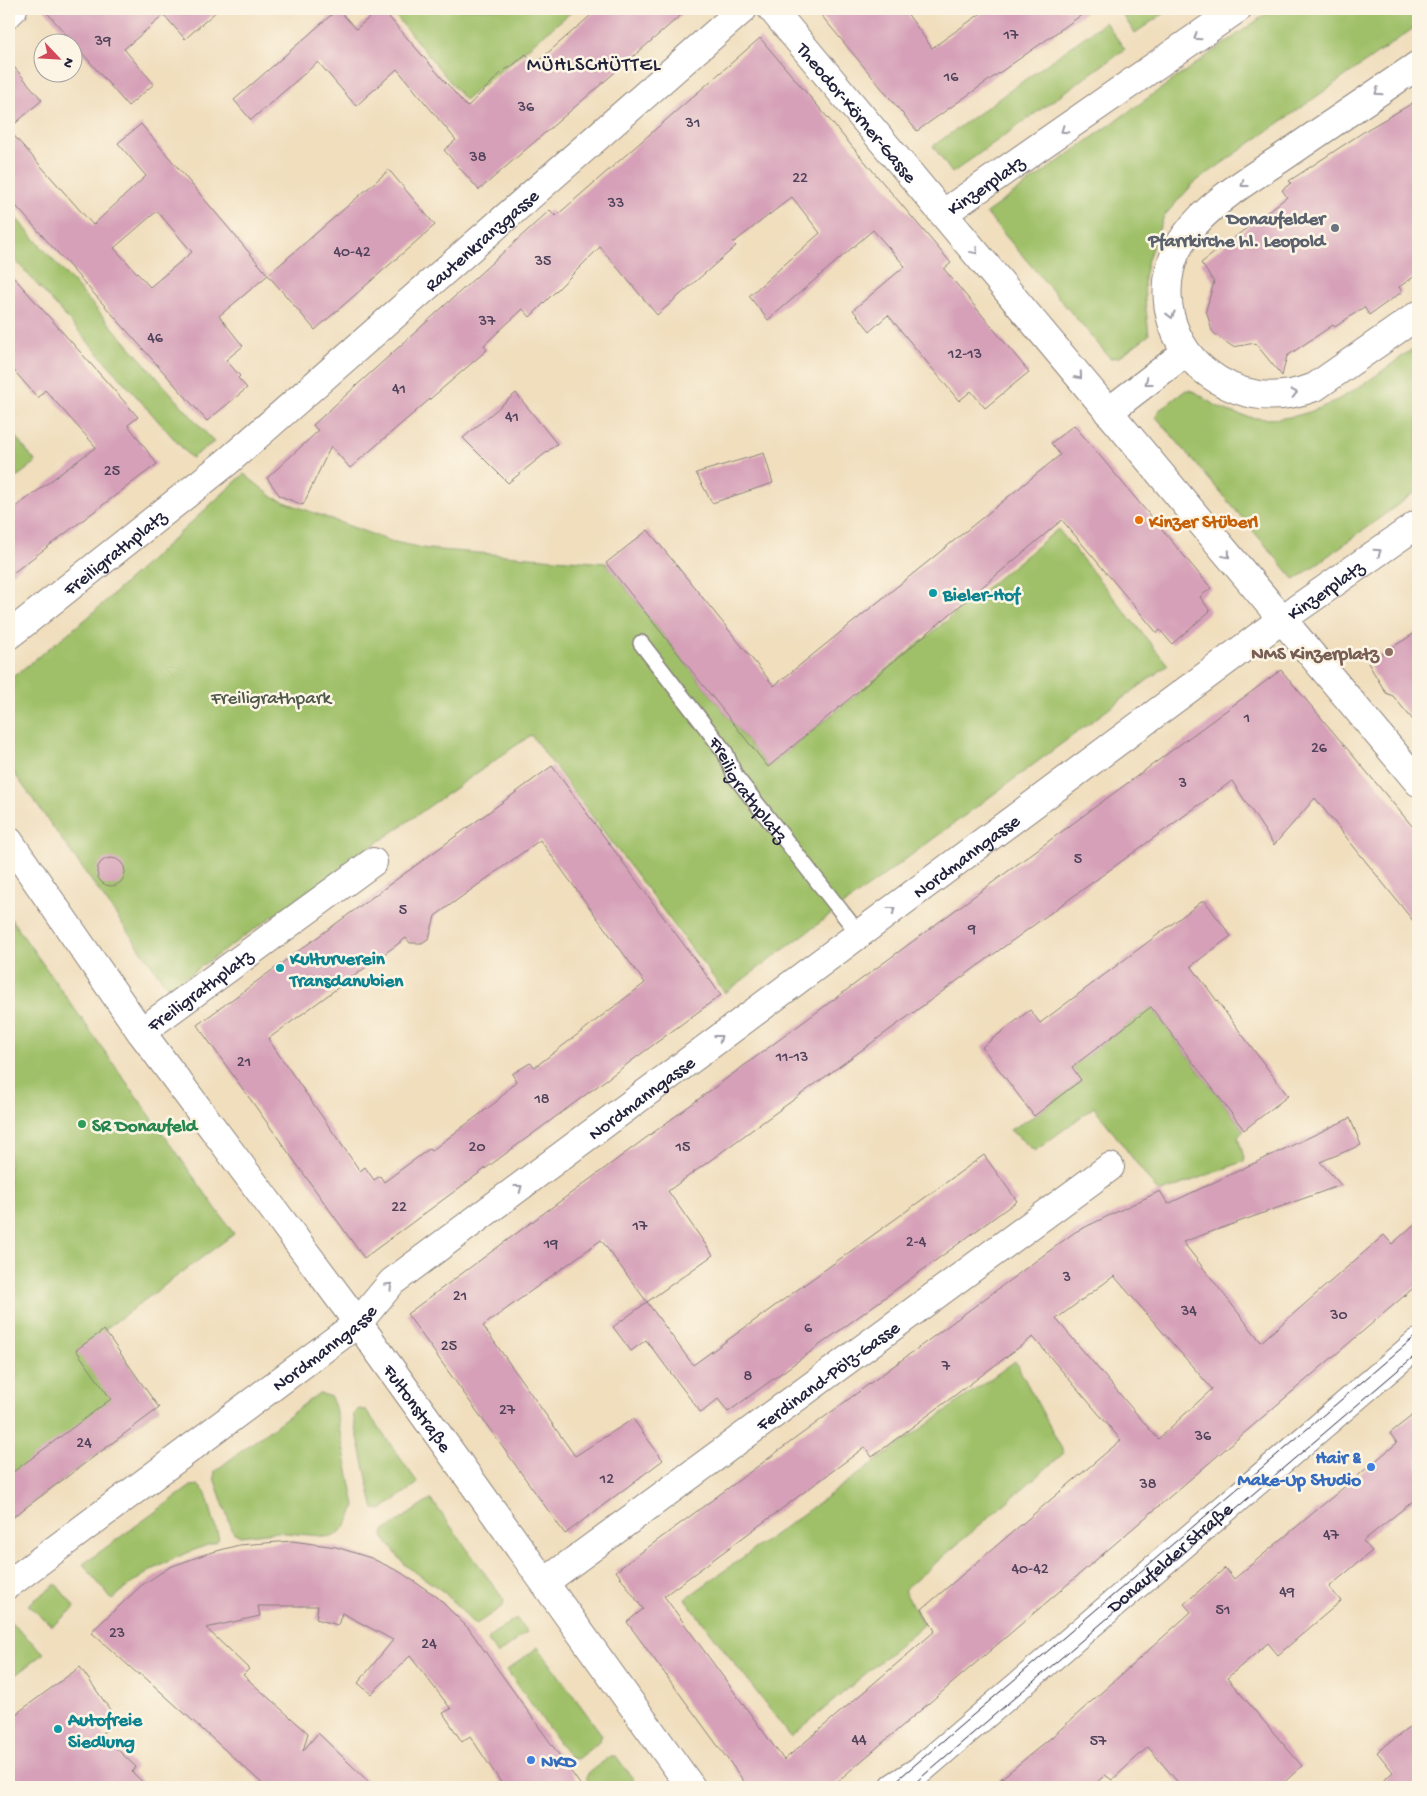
<svg xmlns="http://www.w3.org/2000/svg" width="1427" height="1796" font-family="'Gochi Hand',sans-serif">
  <style>
    .green { fill: #9fc068; stroke: #607152 }
    .building { fill: #d6a0b8; fill-rule: evenodd }
    .lines { fill: none; stroke-linecap: round; stroke-linejoin: round }
    .lane-casing { stroke: #89807c; stroke-width: 18 }
    .street-casing { stroke: #89807c; stroke-width: 30 }
    .secondary-casing { stroke: #89807c; stroke-width: 30 }
    .lane { stroke: #fff; stroke-width: 15 }
    .street { stroke: #fff; stroke-width: 28 }
    .secondary { stroke: #fff; stroke-width: 28 }
    .tram { stroke: #22223b; stroke-width: 1 }
    .oneway { stroke: #9c9ca7 }
    .worship-dot { fill: #6b7280; stroke: #fcf5e5; stroke-width: 2 }
    .food-dot { fill: #e8710a; stroke: #fcf5e5; stroke-width: 2 }
    .culture-dot { fill: #0f9aa8; stroke: #fcf5e5; stroke-width: 2 }
    .education-dot { fill: #8d6e63; stroke: #fcf5e5; stroke-width: 2 }
    .leisure-dot { fill: #2e9e5b; stroke: #fcf5e5; stroke-width: 2 }
    .shop-dot { fill: #3f7fe0; stroke: #fcf5e5; stroke-width: 2 }
    .labels { text-anchor: middle; stroke-width: 5; stroke-linejoin: round; paint-order: stroke }
    .number-label { font-size: 16px; fill: #4f425a }
    .street-label { font-size: 19px; fill: #22223b; stroke: #fcf5e5 }
    .worship-label { font-size: 19px; font-weight: bold; fill: #5b616d; stroke: #fcf5e5; text-anchor: end }
    .food-label { font-size: 19px; font-weight: bold; fill: #c56008; stroke: #fcf5e5; text-anchor: start }
    .culture-label { font-size: 19px; font-weight: bold; fill: #0d838f; stroke: #fcf5e5; text-anchor: start }
    .education-label { font-size: 19px; font-weight: bold; fill: #785e54; stroke: #fcf5e5; text-anchor: end }
    .park-label { font-size: 19px; fill: #4e594b; stroke: #fcf5e5 }
    .leisure-label { font-size: 19px; font-weight: bold; fill: #27864d; stroke: #fcf5e5; text-anchor: start }
    .shop-label { font-size: 19px; font-weight: bold; fill: #366cbe; stroke: #fcf5e5; text-anchor: end }
    .neighbourhood-label { font-size: 20px; letter-spacing: 1px; fill: #22223b; stroke: #fcf5e5 }
  </style>
  <rect width="100%" height="100%" fill="#fcf5e5"/>
  <filter id="ink" filterUnits="userSpaceOnUse"><feTurbulence type="fractalNoise" baseFrequency=".02" numOctaves="2"/><feDisplacementMap in="SourceGraphic" scale="10" xChannelSelector="R" yChannelSelector="G"/><feConvolveMatrix kernelMatrix="1 2 1 2 8 2 1 2 1" color-interpolation-filters="sRGB"/></filter>
  <filter id="wash" filterUnits="userSpaceOnUse"><feTurbulence type="fractalNoise" baseFrequency=".0096" numOctaves="4" result="noise"/><feDisplacementMap in="SourceGraphic" scale="20" xChannelSelector="R" yChannelSelector="G"/><feGaussianBlur stdDeviation="1.12" result="paint"/><feColorMatrix in="noise" values="0 0 0 0 0 0 0 0 0 0 0 0 0 0 0 0 0 1.4 0 .05"/><feComposite in="paint" operator="in"/></filter>
  <g filter="url(#wash)">
    <rect width="100%" height="100%" fill="#f0debd"/>
    <path class="green" d="M390,9H575L465,100Z
      M1128,9H1170L1135,33L1121,13Z
      M1273,9H1418V25L1194,183L1164,216L1148,259L1144,278L1145,300L1149,335L1119,357L1110,358L986,213Z
      M1105,22L1125,49L952,173L933,146Z
      M9,210L214,442L191,458L9,253Z
      M1418,345V490L1295,580L1156,417L1158,411L1186,390C1197,390 1204,399 1213,404C1222,409 1235,414 1245,416C1312,431 1367,381 1418,345Z
      M9,429L36,462L9,483Z
      M244,474L274,498L390,541L428,549L606,563L768,767L1058,529L1168,665L725,993L531,735L169,989L9,766V680L87,618Z
      M9,916L234,1234L104,1330L159,1408L9,1520Z
      M1151,1007L1244,1130L1238,1137L1245,1161L1159,1193L1094,1107L1035,1151L1010,1130L1034,1116L1081,1081L1072,1067Z
      M1015,1361L1064,1453L904,1590L923,1625L791,1737L685,1599Z
      M319,1393L331,1397L335,1407L355,1505C351,1519 346,1530 332,1537L275,1532L240,1536L233,1532L214,1478L215,1471Z
      M359,1409L366,1410L418,1483L381,1510L374,1509L373,1506L353,1414Z
      M198,1485L206,1493L219,1539L216,1542C176,1556 143,1571 112,1600L83,1564L191,1486Z
      M431,1499L504,1600L503,1606L475,1625L444,1592L405,1565L383,1537L384,1531Z
      M56,1584L75,1608L52,1626L28,1605Z
      M516,1618L527,1632L497,1655L488,1641L491,1635Z
      M9,1621L44,1653L9,1680Z
      M538,1647L602,1735L599,1742L577,1759L570,1758L507,1670Z
      M611,1756H616L639,1787H593L586,1778L589,1772Z"/>
    <g id="blocks">
      <path class="building" d="M44,9H219L185,39L164,15L124,49L154,84L128,106Z
        M338,9L356,29L379,9H382L467,107L504,70L511,67L526,54L535,64L598,9H688L479,190L444,150L456,140L397,69L356,106L318,62L251,120L234,100Z
        M816,9H904L932,48L987,9H1090L917,131Z
        M760,38L951,263L944,269L1029,372L985,408L971,391L959,401L888,315L870,331L853,310L905,266L873,230L768,320L749,296L820,233L792,197L733,243L736,246L657,315L600,247L530,317L523,309L484,345L487,350L350,468L331,446L303,505L280,496L267,478L318,431L313,425L550,210L556,216Z
        M9,61L42,100L9,129Z
        M1418,100V274L1399,287L1402,292L1369,315L1364,307L1335,327L1333,325L1287,356L1282,376L1255,343L1233,347L1215,334L1212,331L1206,310L1214,282L1201,263L1287,197L1282,190L1291,183L1289,181L1368,129Z
        M141,124L268,275L219,316L243,346L226,360L240,376L238,378L247,388L207,421L9,198V130L93,225L146,176L118,143ZM157,211L192,252L150,287L114,248Z
        M389,170L435,225L315,330L268,275Z
        M9,272L138,417L128,425L157,464L9,576V512L96,447L45,390L38,398L9,365Z
        M516,393L557,444L508,483L463,438Z
        M1074,425L1211,588L1200,597L1210,611L1172,644L1160,630L1157,633L1062,520L768,767L606,563L648,530L774,686L1060,455L1051,443Z
        M764,453L773,483L712,503L696,473Z
        M1418,631V726L1393,696L1386,693L1368,663Z
        M1281,670L1418,833V927L1315,798L1274,845L1232,781L668,1191L713,1255L647,1302L601,1240L483,1326L575,1456L633,1419L663,1460L565,1534L407,1314Z
        M552,766L721,995L364,1258L197,1025ZM540,840L645,983L535,1067L530,1063L512,1074L516,1081L496,1102L431,1151L429,1149L384,1182L380,1176L374,1180L365,1167L360,1171L268,1039L406,938L410,943H422L429,938L435,916Z
        M97 872a14 14 0 1 1 28 0a14 14 0 1 1-28 0Z
        M1204,900L1231,936L1191,966L1288,1096L1244,1130L1151,1007L1072,1067L1081,1080L1034,1116L982,1047L1030,1010L1040,1023Z
        M1350,1118L1361,1145L1320,1162L1341,1185L1183,1242L1261,1342L1384,1235L1392,1244L1418,1221V1284L831,1787H748L627,1622L643,1609L616,1571L1075,1232L1160,1191L1168,1204ZM1114,1276L1212,1389L1158,1439L1056,1319ZM1033,1337L1121,1440L922,1609L935,1631L784,1760L664,1596L865,1447L872,1457Z
        M984,1155L1017,1201L728,1412L718,1399L701,1413L646,1340L631,1351L613,1327L647,1302L693,1365Z
        M104,1330L159,1408L9,1520V1475L111,1399L76,1350Z
        M1418,1411V1497L1363,1541L1372,1551L1329,1587L1341,1601L1278,1655L1268,1643L1227,1678L1302,1766L1279,1787H1182L1148,1747L1112,1780L1105,1775L1092,1787H991L1053,1736L1191,1612L1184,1604L1225,1568L1234,1579L1397,1443L1390,1433Z
        M292,1541L336,1547L371,1558L400,1572L436,1596L469,1629L582,1787H504L470,1736L462,1742L443,1713L451,1709L410,1656L371,1694L358,1683L393,1640L342,1613L338,1625L316,1619L318,1606H258L260,1616L206,1628L249,1669L243,1675L308,1733L303,1751L318,1733L374,1787H266L140,1673L139,1675L91,1632L142,1585L170,1567L206,1554L239,1545Z
        M80,1667L118,1721L101,1734L136,1767L132,1772L148,1787H9V1719Z
        M1418,1721V1787H1376L1393,1772L1377,1752Z"/>
    </g>
  </g>
  <g filter="url(#ink)">
    <use href="#blocks" fill-opacity="0" stroke="#89807c" stroke-width="1"/>
    <g class="lines">
      <defs>
        <g id="lane">
          <path id="s1" d="M641,643L725,752L735,776L859,934"/>
        </g>
        <g id="street">
          <path id="s2" d="M772,9L1418,782"/>
          <path d="M9,13L13,9"/>
          <path d="M1418,65C1373,96 1328,126 1283,157C1250,179 1210,202 1186,235C1155,276 1164,339 1205,371C1239,398 1275,402 1315,387L1418,315"/>
          <path id="s3" d="M944,213L1237,9"/>
          <path d="M1108,412L1186,352"/>
          <path id="s4" d="M9,635L227,462L743,9"/>
          <path id="s5" d="M141,1032L373,862"/>
          <path id="s6" d="M545,1582L1110,1167"/>
          <path id="s7" d="M9,1584L358,1323L392,1282L1281,620L1418,524"/>
        </g>
        <g id="secondary">
          <path id="s8" d="M9,841L141,1032L358,1323L691,1787"/>
          <path id="s9" d="M894,1787L919,1771L1418,1343"/>
        </g>
      </defs>
      <use href="#lane" class="lane-casing"/>
      <use href="#street" class="street-casing"/>
      <use href="#secondary" class="secondary-casing"/>
      <use href="#lane" class="lane"/>
      <use href="#street" class="street"/>
      <use href="#secondary" class="secondary"/>
      <path class="tram" d="M889,1787L1418,1334
        M910,1787L1418,1353"/>
    </g>
    <defs><path id="oneway-chevron" d="M-2-3.5L2.5 0L-2 3.5" fill="none" stroke-width="1.6" stroke-linecap="round" stroke-linejoin="round" transform="scale(1.25)"/></defs>
    <g class="oneway">
      <use href="#oneway-chevron" transform="translate(1197 37) rotate(145)"/>
      <use href="#oneway-chevron" transform="translate(1378 92) rotate(146)"/>
      <use href="#oneway-chevron" transform="translate(1064 130) rotate(145)"/>
      <use href="#oneway-chevron" transform="translate(1244 184) rotate(143)"/>
      <use href="#oneway-chevron" transform="translate(975 251) rotate(50)"/>
      <use href="#oneway-chevron" transform="translate(1171 315) rotate(76)"/>
      <use href="#oneway-chevron" transform="translate(1079 376) rotate(50)"/>
      <use href="#oneway-chevron" transform="translate(1148 382) rotate(142)"/>
      <use href="#oneway-chevron" transform="translate(1294 393) rotate(-13)"/>
      <use href="#oneway-chevron" transform="translate(1378 552) rotate(-35)"/>
      <use href="#oneway-chevron" transform="translate(1227 555) rotate(50)"/>
      <use href="#oneway-chevron" transform="translate(892 910) rotate(-37)"/>
      <use href="#oneway-chevron" transform="translate(719 1038) rotate(-37)"/>
      <use href="#oneway-chevron" transform="translate(519 1188) rotate(-37)"/>
      <use href="#oneway-chevron" transform="translate(389 1286) rotate(-47)"/>
    </g>
  </g>
  <circle class="worship-dot" cx="1335" cy="228" r="5"/>
  <circle class="food-dot" cx="1139" cy="520" r="5"/>
  <g class="culture-dot">
    <circle cx="933" cy="593" r="5"/>
    <circle cx="280" cy="968" r="5"/>
    <circle cx="58" cy="1729" r="5"/>
  </g>
  <circle class="education-dot" cx="1389" cy="652" r="5"/>
  <circle class="leisure-dot" cx="82" cy="1124" r="5"/>
  <g class="shop-dot">
    <circle cx="1371" cy="1467" r="5"/>
    <circle cx="531" cy="1760" r="5"/>
  </g>
  <g class="labels">
    <g class="number-label">
      <text x="1011" y="39">17</text>
      <text x="103" y="45">39</text>
      <text x="951" y="81">16</text>
      <text x="526" y="111">36</text>
      <text x="693" y="127">31</text>
      <text x="478" y="161">38</text>
      <text x="800" y="182">22</text>
      <text x="616" y="207">33</text>
      <text x="352" y="256">40-42</text>
      <text x="543" y="265">35</text>
      <text x="487" y="325">37</text>
      <text x="155" y="342">46</text>
      <text x="965" y="358">12-13</text>
      <text x="399" y="393">41</text>
      <text x="512" y="421">41</text>
      <text x="112" y="475">25</text>
      <text x="1247" y="722">1</text>
      <text x="1319" y="752">26</text>
      <text x="1183" y="787">3</text>
      <text x="1078" y="863">5</text>
      <text x="403" y="914">5</text>
      <text x="972" y="933">9</text>
      <text x="792" y="1061">11-13</text>
      <text x="244" y="1066">21</text>
      <text x="542" y="1103">18</text>
      <text x="477" y="1151">20</text>
      <text x="683" y="1151">15</text>
      <text x="399" y="1211">22</text>
      <text x="640" y="1230">17</text>
      <text x="916" y="1246">2-4</text>
      <text x="551" y="1248">19</text>
      <text x="1067" y="1281">3</text>
      <text x="460" y="1300">21</text>
      <text x="1189" y="1315">34</text>
      <text x="1339" y="1319">30</text>
      <text x="808" y="1332">6</text>
      <text x="449" y="1350">25</text>
      <text x="946" y="1370">7</text>
      <text x="748" y="1380">8</text>
      <text x="507" y="1414">27</text>
      <text x="1203" y="1440">36</text>
      <text x="84" y="1447">24</text>
      <text x="607" y="1483">12</text>
      <text x="1148" y="1488">38</text>
      <text x="1331" y="1539">47</text>
      <text x="1030" y="1573">40-42</text>
      <text x="1287" y="1596">49</text>
      <text x="1223" y="1614">51</text>
      <text x="117" y="1637">23</text>
      <text x="429" y="1648">24</text>
      <text x="859" y="1744">44</text>
      <text x="1098" y="1745">57</text>
    </g>
    <g class="street-label">
      <text dy="7" stroke="none"><textPath href="#s2" startOffset="134">Theodor-Körner-Gasse</textPath></text>
      <text dy="7" stroke="none"><textPath href="#s3" startOffset="50">Kinzerplatz</textPath></text>
      <text dy="7" stroke="none"><textPath href="#s4" startOffset="616">Rautenkranzgasse</textPath></text>
      <text dy="7" stroke="none"><textPath href="#s4" startOffset="134">Freiligrathplatz</textPath></text>
      <text dy="7" stroke="none"><textPath href="#s7" startOffset="1651">Kinzerplatz</textPath></text>
      <text dy="7" stroke="none"><textPath href="#s1" startOffset="182">Freiligrathplatz</textPath></text>
      <text dy="7" stroke="none"><textPath href="#s7" startOffset="1204">Nordmanngasse</textPath></text>
      <text dy="7" stroke="none"><textPath href="#s5" startOffset="72">Freiligrathplatz</textPath></text>
      <text dy="7" stroke="none"><textPath href="#s7" startOffset="799">Nordmanngasse</textPath></text>
      <text dy="7" stroke="none"><textPath href="#s7" startOffset="394">Nordmanngasse</textPath></text>
      <text dy="7" stroke="none"><textPath href="#s6" startOffset="350">Ferdinand-Pölz-Gasse</textPath></text>
      <text dy="7" stroke="none"><textPath href="#s8" startOffset="699">Fultonstraße</textPath></text>
      <text dy="7" stroke="none"><textPath href="#s9" startOffset="359">Donaufelder Straße</textPath></text>
    </g>
    <g class="worship-label">
      <text x="1325" y="224">Donaufelder<tspan x="1325" dy="22">Pfarrkirche hl. Leopold</tspan></text>
    </g>
    <g class="food-label">
      <text x="1149" y="527">Kinzer Stüberl</text>
    </g>
    <g class="culture-label">
      <text x="943" y="600">Bieler-Hof</text>
      <text x="290" y="964">Kulturverein<tspan x="290" dy="22">Transdanubien</tspan></text>
      <text x="68" y="1725">Autofreie<tspan x="68" dy="22">Siedlung</tspan></text>
    </g>
    <g class="education-label">
      <text x="1379" y="659">NMS Kinzerplatz</text>
    </g>
    <g class="park-label">
      <text x="271" y="703">Freiligrathpark</text>
    </g>
    <g class="leisure-label">
      <text x="92" y="1131">SR Donaufeld</text>
    </g>
    <g class="shop-label">
      <text x="1361" y="1463">Hair &amp;<tspan x="1361" dy="22">Make-Up Studio</tspan></text>
      <text x="541" y="1767" text-anchor="start">NKD</text>
    </g>
    <g class="neighbourhood-label">
      <text x="594" y="70">MÜHLSCHÜTTEL</text>
    </g>
  </g>
  <rect width="1427" height="1796" fill="none" stroke="#fcf5e5" stroke-width="30"/>
  <g transform="translate(58 58) rotate(115)"><circle r="24" fill="#fcf5e5" stroke="#a5a1a1"/>
  <path d="M0-4L9 19L0 12L-9 19Z" fill="#d1495b"/>
  <text y="-8" font-size="14" font-weight="bold" text-anchor="middle" fill="#22223b">N</text>
  </g>
</svg>
